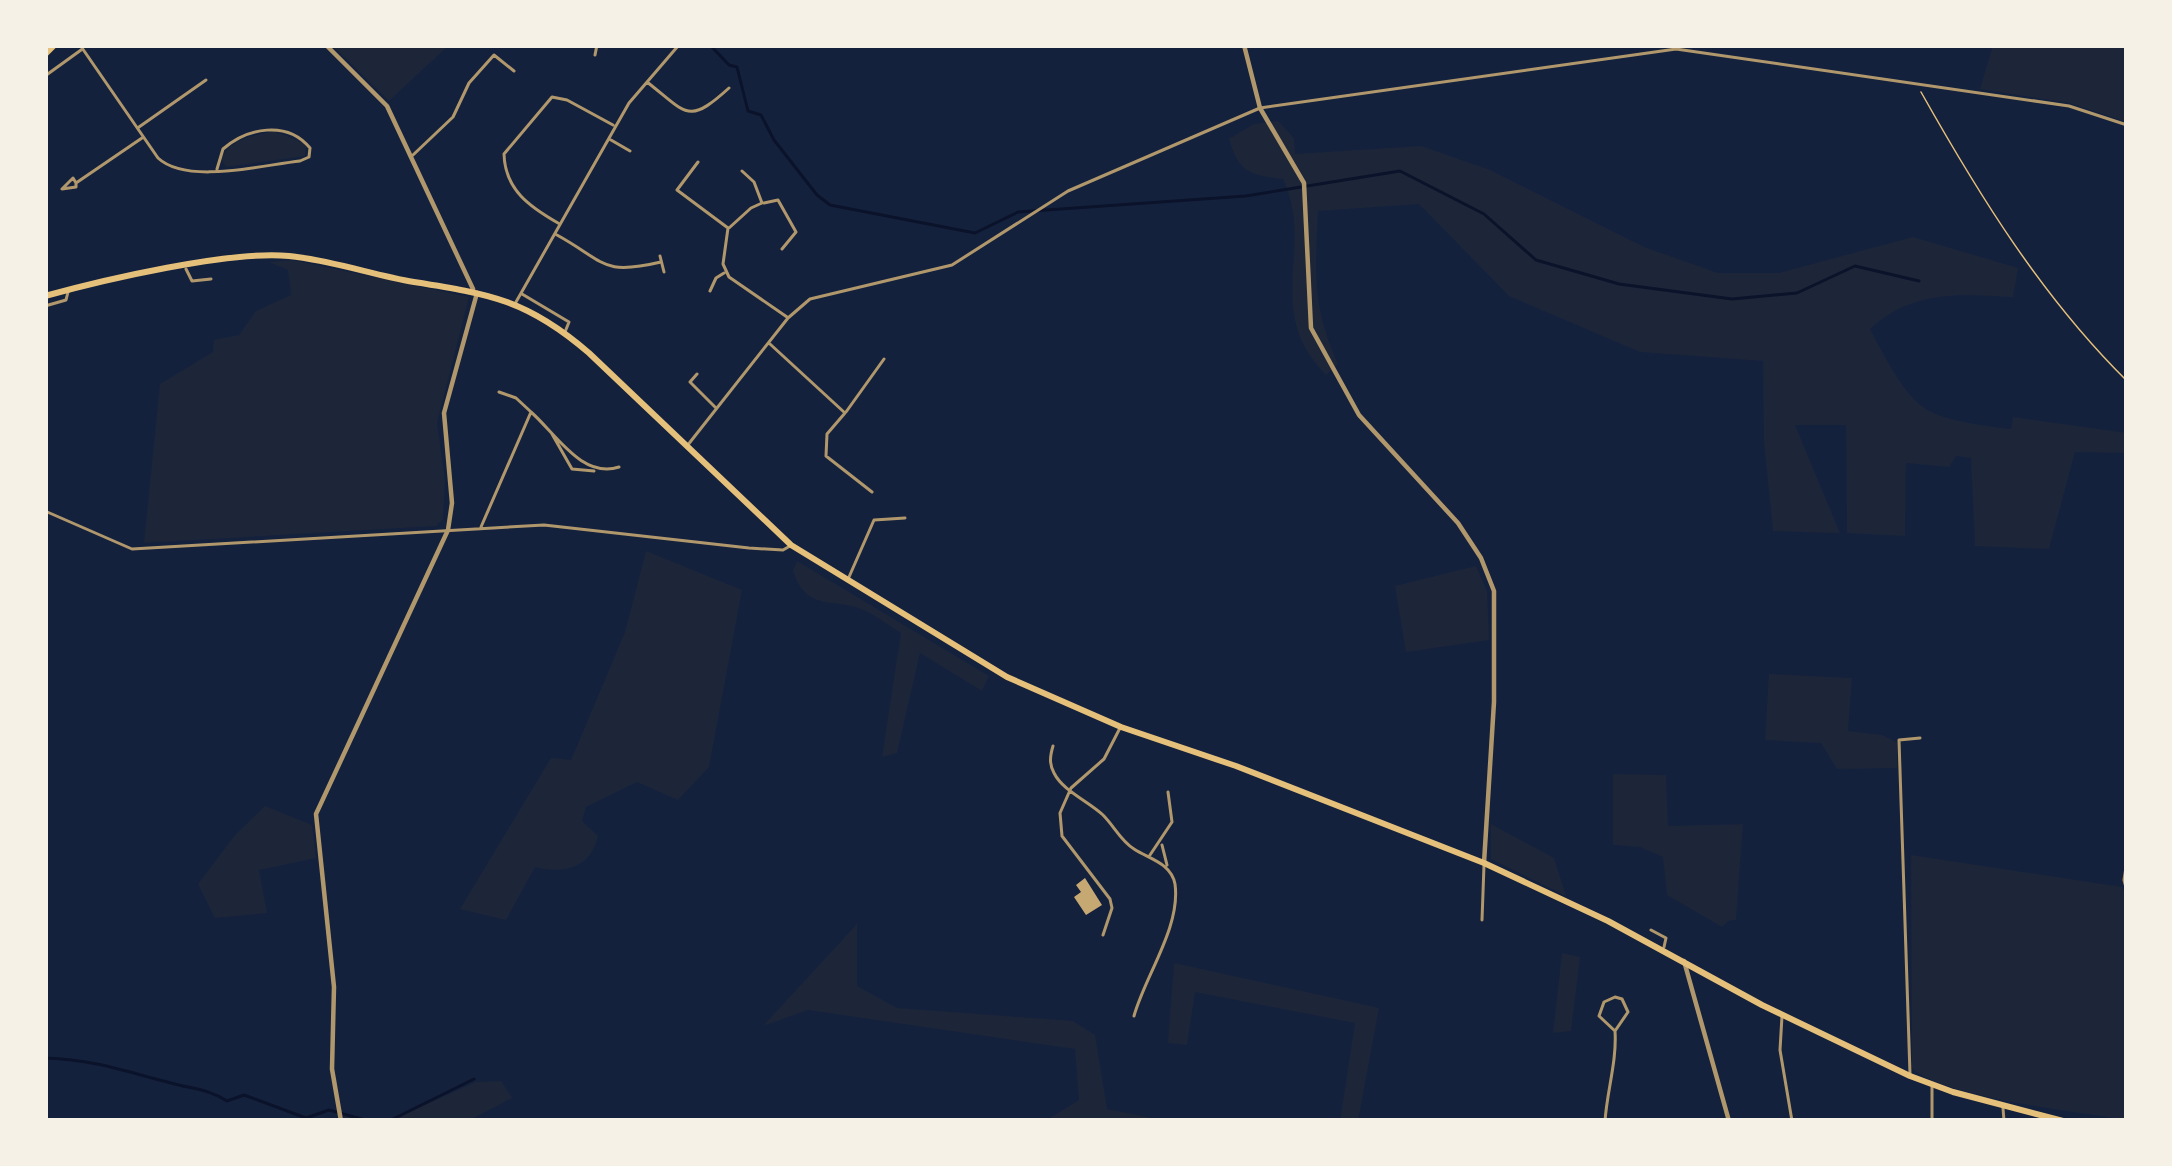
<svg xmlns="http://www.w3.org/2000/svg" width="2172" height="1166" font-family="'Alegreya Sans',sans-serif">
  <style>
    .green { fill: #1d2539 }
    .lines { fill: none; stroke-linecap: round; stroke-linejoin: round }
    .stream { stroke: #0b132b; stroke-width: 3 }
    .building { fill: #c6a872 }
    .path { stroke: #e5c07b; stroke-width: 1.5 }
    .minor { stroke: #b1986c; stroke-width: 3 }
    .tertiary { stroke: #b1986c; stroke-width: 4.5 }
    .secondary { stroke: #e5c07b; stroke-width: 6 }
    .trunk { stroke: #e5c07b; stroke-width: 8 }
  </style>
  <rect width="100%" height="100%" fill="#14213d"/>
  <path class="green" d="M332,45H449L389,101Z
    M1993,45H2127V122L2069,103L1980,89Z
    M1278,121L1294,138L1295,154L1421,146L1490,170L1644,247L1718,273H1779L1913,237L2018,268L2013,297C1960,294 1912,290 1870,329C1883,353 1903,395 1926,409C1947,422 1987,426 2011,429L2013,417L2127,433L2126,453L2075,452L2049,549L1975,546L1971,458L1956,456L1949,467L1906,463L1905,536L1847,533L1846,425H1795L1840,533L1773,531L1764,442L1763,361L1640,352L1509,296L1419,204L1318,211C1315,273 1312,306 1338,364L1326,375C1261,308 1316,250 1283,179C1250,175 1239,173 1229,139L1254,124Z
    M274,131L306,144L305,156L226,167L221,159C232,137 252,137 274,131Z
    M292,260L469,297L437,423L445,480L443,519L436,526L144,543L160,384L213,352L214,340L239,335L256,311L291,295L288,270L269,262Z
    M646,551L742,590L709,767L678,800L637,782L586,807L582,821L598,836C591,869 562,874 535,867L506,920L460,909L551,758L571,760L625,632Z
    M797,561L989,676L982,691L920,653L897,753L882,757L901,633C890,626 878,617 866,611C835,596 806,614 793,570Z
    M1476,566L1487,591L1489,640L1406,652L1395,586Z
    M1769,674L1852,678L1848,731L1882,735L1897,742V768L1837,769L1821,743L1765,740Z
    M1613,774L1666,775L1668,826L1743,824L1736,920L1728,921L1722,927L1667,895L1663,857L1640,847L1613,845Z
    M265,806L312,825L316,858L259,870L267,913L215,918L198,884L235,835Z
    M1491,824L1554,858L1566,896L1491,859Z
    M1911,855L2122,887L2127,897V1120C2080,1112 1943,1098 1912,1068Z
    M857,924V986L897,1008L1073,1021L1095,1035L1107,1109L1166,1121H1045L1079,1100L1075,1049L808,1010L763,1026Z
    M1562,953L1580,957L1571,1031L1553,1033Z
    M1174,963L1379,1008L1358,1121H1340L1355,1023L1195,992L1187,1045L1168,1043Z
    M501,1081L512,1098L468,1121H345L343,1112L365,1120H391L476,1082Z"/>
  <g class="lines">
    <path class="stream" d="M710,45L729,65L737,67L748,111L761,115L774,140L817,195L830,205L975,233L1018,212L1246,196L1400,171L1484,214L1536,260L1619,284L1732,299L1797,293L1855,266L1919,281
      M45,1058C96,1060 124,1071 171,1083C192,1089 209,1089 227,1101L244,1095L306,1118L329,1110L365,1120H391L474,1079"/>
  </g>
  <path class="building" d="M1085,878L1102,905L1086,915L1074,897L1081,892L1076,885Z"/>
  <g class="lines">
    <path class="path" d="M1921,92C1979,195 2042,297 2127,381"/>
    <path class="minor" d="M80,45L158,158C187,185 262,165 300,161L309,157L310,148C287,120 247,128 223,149L217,169
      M240,45H249
      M595,55L597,45
      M45,76L81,50
      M647,82C687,113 687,126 729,88
      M139,127L206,80
      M611,140L630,151
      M413,155L453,117L469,83L494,55L514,71
      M698,162L677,190L728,228L723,264L729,277L787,317
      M76,183L73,178L62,189L76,187V183L142,138
      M764,203L778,200L796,232L782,249
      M558,223C530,207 505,190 504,154L552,97L567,100L613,125
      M729,228L751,208L762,203L754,182L742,171
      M557,235C606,262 601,276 661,262
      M660,256L664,272
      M186,269L192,281L211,279
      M710,291L716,278L724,273
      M522,294L569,322L565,332
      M516,302L629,103L678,46
      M45,306L66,300L68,292
      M770,344L845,413L827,434L826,456L872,492
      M697,374L690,382L715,407
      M499,392L516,398L530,411
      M846,412L884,359
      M552,434L572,469L594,471
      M687,446L788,318L810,299L952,265L1068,191L1260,108L1676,49L2069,106L2127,125
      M45,511L132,549L544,525L749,548L783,550L790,546
      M481,527L531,412C556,434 582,479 619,467
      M849,577L874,520L905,518
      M1053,746C1050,756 1049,764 1054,773C1063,791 1088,801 1103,815C1114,826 1121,841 1134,849C1149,859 1171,863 1175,884C1181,927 1145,976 1134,1016
      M1162,845L1167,865
      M1150,855L1172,822L1168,792
      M2127,861L2124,880L2127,891
      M1482,920L1484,865
      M1651,930L1666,938L1664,947
      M1103,935L1112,908L1110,899L1062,836L1060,813L1071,788L1104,759L1120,728
      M1782,1016L1780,1050L1792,1121
      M1910,1074L1899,740L1920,738
      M2003,1108L2004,1121
      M1605,1121C1607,1091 1617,1061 1615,1031L1628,1012L1622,999L1615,997L1604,1002L1599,1016L1615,1031
      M1932,1121V1087"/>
    <path class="tertiary" d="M326,45L387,106L473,289
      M1244,45L1260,108L1304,183L1311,328L1359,415L1458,523L1481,558L1494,591V702L1484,863
      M1684,961L1729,1121
      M341,1121L332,1069L334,987L316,814L448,530L452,503L444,413L477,293"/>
    <path class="secondary" d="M45,296C103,280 231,250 289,256C331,260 373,275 414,282C490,294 528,300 589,353L791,545L1007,677L1121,727L1236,766L1484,863L1608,921L1762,1005L1910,1076L1953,1092L2063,1121"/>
    <path class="trunk" d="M45,53L53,45"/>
  </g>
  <rect width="2172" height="1166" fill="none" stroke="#f6f1e7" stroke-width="96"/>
</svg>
